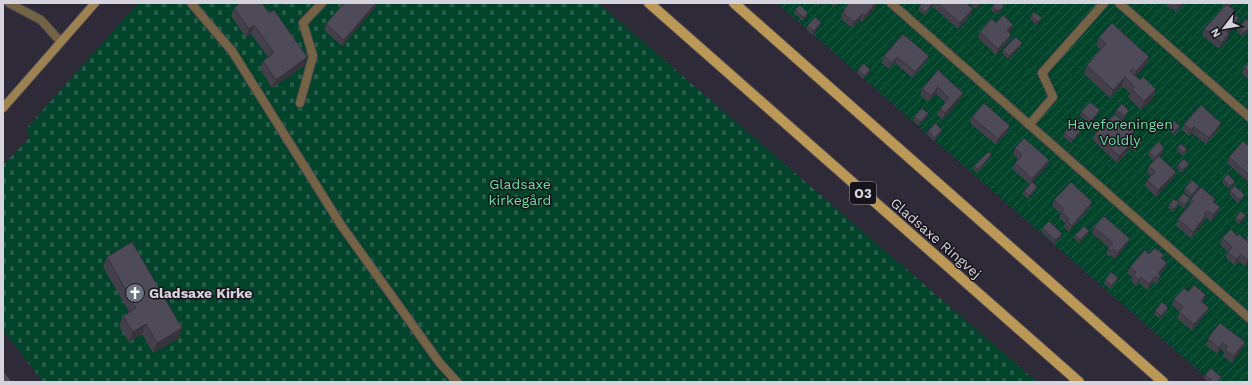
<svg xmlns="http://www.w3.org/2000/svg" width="1252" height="385" font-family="'Work Sans',sans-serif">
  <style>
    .cemetery { fill: url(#cemetery-stones) }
    .garden { fill: url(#garden-furrows) }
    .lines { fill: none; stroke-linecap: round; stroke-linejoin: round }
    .lane-casing { stroke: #4a4551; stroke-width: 10 }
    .secondary-casing { stroke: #4a4551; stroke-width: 10 }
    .primary-casing { stroke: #4a4551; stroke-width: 12 }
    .lane { stroke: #756345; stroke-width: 8 }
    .secondary { stroke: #9d8150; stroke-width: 8 }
    .primary { stroke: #bc9857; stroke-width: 10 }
    .wall { fill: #43404b }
    .shaded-wall { fill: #37343d }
    .building { fill: #4e4a57; stroke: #37343d }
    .labels { text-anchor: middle; stroke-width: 3; stroke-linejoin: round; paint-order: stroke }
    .shield { fill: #16141a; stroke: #9c9aa1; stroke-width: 1 }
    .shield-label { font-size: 13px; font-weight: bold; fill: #d5d3db }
    .park-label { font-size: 14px; fill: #64e3aa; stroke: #16141a }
    .street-label { font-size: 14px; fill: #d5d3db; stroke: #16141a }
    .poi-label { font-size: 14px; font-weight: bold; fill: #d5d3db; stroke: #16141a; text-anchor: start }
  </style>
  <defs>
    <pattern id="cemetery-stones" width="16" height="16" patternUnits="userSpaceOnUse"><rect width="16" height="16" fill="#02432b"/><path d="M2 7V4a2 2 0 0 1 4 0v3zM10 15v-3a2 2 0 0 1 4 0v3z" fill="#265d49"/></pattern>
    <pattern id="garden-furrows" width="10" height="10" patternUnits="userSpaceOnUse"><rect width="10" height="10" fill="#02432b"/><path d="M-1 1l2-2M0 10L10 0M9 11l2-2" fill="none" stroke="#265d49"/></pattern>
  </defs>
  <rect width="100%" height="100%" fill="#2f2a37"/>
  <path class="cemetery" d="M138,3H598L1037,382H43L3,330V165L30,137L26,129Z"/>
  <path class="garden" d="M777,3H1249V382H1212Z"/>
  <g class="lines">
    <defs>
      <path id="lane" d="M9,3L41,20L61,42
        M191,3L232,51L341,225L439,362L457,382
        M891,3L1249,318
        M1119,3L1249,117
        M300,103L313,56L303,23L322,3
        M1029,125L1053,97L1042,73L1104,3"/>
      <path id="secondary" d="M3,108L95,3"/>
      <path id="primary" d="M649,3L1079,382
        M734,3L1163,382"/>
    </defs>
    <use href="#lane" class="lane-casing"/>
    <use href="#secondary" class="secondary-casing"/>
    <use href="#primary" class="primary-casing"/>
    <use href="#lane" class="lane"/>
    <use href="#secondary" class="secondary"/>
    <use href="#primary" class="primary"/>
  </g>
  <path class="wall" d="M283,3H290L285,6Z
    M379,3L342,46L324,30L326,24Z
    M815,3H820L818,6Z
    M830,3H839L835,7Z
    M922,3H966L971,15L958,29L931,5L930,8L925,15L918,10L919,7Z
    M970,3H981V4L976,9Z
    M994,3L1002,10L999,14L994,13L991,9Z
    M1166,3H1185L1176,12L1171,7L1170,8L1166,6L1167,4Z
    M1220,3H1232L1229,7L1234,14L1237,25L1229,33V34L1227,40L1219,49L1202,35L1204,29L1225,7Z
    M876,7L862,22L860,20L852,28L841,19L842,16L841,15L844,9Z
    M234,8L269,13L307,57L304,66L272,88L260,69L263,61L268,57L251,34L246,37L231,16Z
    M795,10L807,16L803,21L794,13Z
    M1031,16L1040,21L1037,25L1030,19Z
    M1249,22L1242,37L1237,31L1238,28Z
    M996,23L1011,31L1009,32L1011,35L1009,41L996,55L978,38L980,32Z
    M807,26H820L812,35L806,29Z
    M903,34L926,62L912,78L895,63L889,69L881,62L884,56Z
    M1099,37L1149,57L1146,65L1136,76L1140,80L1156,89L1153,98L1141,110L1128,97L1130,93L1122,86L1110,98L1084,74L1087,65L1101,50L1096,45Z
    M1021,46L1008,59L1002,53L1003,50Z
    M1249,62V80L1242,74L1244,68Z
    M858,70L869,74L863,79L857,73Z
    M938,70L961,99L943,120L937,115L940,109L945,102L936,94L928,102L920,95L922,89Z
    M1100,110L1098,113L1090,124L1080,116L1081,112Z
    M1116,110L1127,114L1123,120L1115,113Z
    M914,117H927L919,126L913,120Z
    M972,117L1007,132L996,145L970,123Z
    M1184,124L1219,129L1206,144L1192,133L1189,136L1182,130Z
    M1085,125L1084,128L1071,143L1063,136L1064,133Z
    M1169,126L1179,129L1174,135L1168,129Z
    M928,131L941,133L934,141L927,134Z
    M1134,131L1131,137L1140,145L1135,152L1129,147L1128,151L1117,163L1093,140L1095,134Z
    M1249,146V179L1247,181L1227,163L1229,157Z
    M1178,147L1186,152L1183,156L1177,151Z
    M1015,148L1049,160L1047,166L1032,183L1036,190L1028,199L1022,194L1024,191L1030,184L1012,169L1015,163L1018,159L1013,154Z
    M1164,148L1163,152L1154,161L1148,155L1149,152Z
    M992,154L990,157L977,173L973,169L974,166Z
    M1189,164L1187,167L1182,173L1177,168L1178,165Z
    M1149,166L1176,172L1174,178L1156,197L1145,186L1147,180L1151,176L1147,172Z
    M1223,179L1234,185L1229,189L1222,182Z
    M1199,186L1198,190L1191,198L1184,192L1185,188Z
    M1230,191L1243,198L1238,203L1229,194Z
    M1190,198L1189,201L1184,208L1178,204V206L1173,212L1168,208L1169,205L1177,201L1178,200Z
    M1191,199H1215L1214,202L1220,207L1218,213L1211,222L1206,217L1204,222L1191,238L1176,226L1178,219L1189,205Z
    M1054,200L1092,202L1090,208L1069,232L1064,227L1066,224L1059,218L1061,214L1052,206Z
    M1236,217L1245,218L1239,224L1235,220Z
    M1094,227L1127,245L1115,259L1110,255L1109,257L1106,254L1109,248L1092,233Z
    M1042,228L1061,237L1054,244L1041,231Z
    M1088,234L1079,243L1074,238L1075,235Z
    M1249,234V262L1245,266L1238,261L1234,265L1226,258L1228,252L1220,244L1222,238L1237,236L1245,240Z
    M1149,254L1164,255L1162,259L1167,263L1165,269L1160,275V276L1158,282L1156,284L1154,282L1147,290L1139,283L1136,286L1131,281L1132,277L1127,273L1130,267Z
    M107,257L182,328L179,338L153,353L142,334L129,342L119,326L123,316L129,312L103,267Z
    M1118,278L1117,281L1110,289L1104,283L1105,280Z
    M1188,292L1203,302L1202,303L1209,308L1206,314L1192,331L1177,318L1180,312L1172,305L1174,299Z
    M1168,308L1167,311L1160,319L1154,314L1155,311Z
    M1210,335L1245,342L1243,348L1232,363L1223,356L1224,352L1221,349L1217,354L1206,345Z
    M1205,375L1221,377L1220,380L1219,382H1209L1204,378Z"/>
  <path class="shaded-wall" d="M286,3H290L285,6Z
    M376,3H379L342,46L344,40Z
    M837,3H839L835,7L836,4Z
    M876,3H877L876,7L862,22L865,16Z
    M980,3H981V4L976,9L977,6Z
    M1182,3H1185L1176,12L1179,6Z
    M932,4L930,8L925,15L926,12Z
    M1003,7L1002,10L999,14L994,13L995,10Z
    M973,9L971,15L958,29L960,23Z
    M808,13L807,16L803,21L804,18Z
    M862,14L860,20L852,28L854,22Z
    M1042,18L1040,21L1037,25L1038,22Z
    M1239,18L1237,25L1225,38L1227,32Z
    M821,22L820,26L812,35L814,31Z
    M254,25L251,34L246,37L249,29Z
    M1013,25L1011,31L1005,37L1007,30Z
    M1249,28V30L1242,37L1244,33Z
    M1229,34L1227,40L1219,49L1221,43Z
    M1011,35L1009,41L996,55L998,49Z
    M1022,43L1021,46L1008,59L1009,56Z
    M929,56L926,62L912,78L915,72Z
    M307,57L304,66L272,88L276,80Z
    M897,57L895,63L889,69L892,63Z
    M1149,57L1146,65L1132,80L1136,71Z
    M870,70L869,74L863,79L865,76Z
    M1125,77L1122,86L1110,98L1113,90Z
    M938,87L936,94L928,102L931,96Z
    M1156,89L1153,98L1141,110L1144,101Z
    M963,93L961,99L943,120L945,113Z
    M1100,110L1098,113L1090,124L1091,121Z
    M1129,111L1123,120L1124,116Z
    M928,114L927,117L919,126L920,122Z
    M1221,123L1219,129L1206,144L1209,138Z
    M1085,125L1084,128L1071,143L1073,140Z
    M1010,126L1007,132L996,145L998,139Z
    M1180,126L1179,129L1174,135L1175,131Z
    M1194,127L1192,133L1189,136L1191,130Z
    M942,130L941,133L934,141L935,138Z
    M1134,131L1131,138L1128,141L1127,146V138Z
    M1142,142L1140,145L1135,152L1136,148Z
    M1130,145L1128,151L1117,163L1119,156Z
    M1164,148L1163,152L1154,161L1155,158Z
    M992,154L990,157L977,173L978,170Z
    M1049,160L1047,166L1030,185L1032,179Z
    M1189,164L1187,167L1182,173L1183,170Z
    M1176,172L1174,178L1156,197L1158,190Z
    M1235,182L1234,185L1229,189L1230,186Z
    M1199,186L1198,190L1191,198L1192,195Z
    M1037,187L1036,190L1028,199L1029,196Z
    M1190,198L1189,201L1184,208L1185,205Z
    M1092,202L1090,208L1069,232L1072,226Z
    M1179,203L1178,206L1173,212L1174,209Z
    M1220,207L1218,213L1211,222L1213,215Z
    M1206,215L1204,222L1191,238L1193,232Z
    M1246,215L1245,218L1239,224L1240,221Z
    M1089,231L1088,234L1079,243L1080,240Z
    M1062,234L1061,237L1054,244L1055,240Z
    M1130,239L1127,245L1115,259L1117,253Z
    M1241,254L1238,261L1234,265L1236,259Z
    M1249,258V262L1245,266L1247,260Z
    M1167,263L1165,269L1157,277L1158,273Z
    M1156,276L1154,282L1147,290L1149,284Z
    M1160,276L1158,282L1156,284L1158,278Z
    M1141,277L1139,283L1136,286L1138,280Z
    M1118,278L1117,281L1110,289L1112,286Z
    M1206,295L1203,302L1199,307L1201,301Z
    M1168,308L1167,311L1160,319L1161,316Z
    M1209,308L1206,314L1192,331L1194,324Z
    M146,324L142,334L129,342L133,332Z
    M182,328L179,338L153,353L157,343Z
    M1245,342L1243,348L1232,363L1234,356Z
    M1223,343L1221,349L1217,354L1219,348Z"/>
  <path class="building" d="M240,3H262L269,13L274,10L307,57L276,80L263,61L274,53L254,25L249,29L234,8Z
    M344,3H376L344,40L326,24Z
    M849,3H876L865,16L862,14L854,22L843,13L845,11L844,9Z
    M922,3H930L932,4L926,12L919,7Z
    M938,3H966L973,9L960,23Z
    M974,3H980L977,6Z
    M994,3H1003V7L1000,10H995L993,6Z
    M1175,3H1182L1179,6Z
    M1225,3H1231L1229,6Z
    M1227,4L1235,11L1233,13L1239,18L1227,32L1229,34L1221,43L1204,29Z
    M800,5L808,13L804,18L795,10Z
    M1034,12L1042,18L1038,22L1031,16Z
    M1003,15L1013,25L1007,30L1011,35L998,49L980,32L992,19L996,23Z
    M815,17L821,22L814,31L807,26Z
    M1246,19L1249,22V28L1244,33L1238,28Z
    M1112,23L1149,57L1136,71L1133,68L1130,71L1140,80L1143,77L1156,89L1144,101L1132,89L1134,86L1125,77L1113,90L1087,65L1106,44L1099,37Z
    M903,34L929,56L915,72L897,57L892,63L884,56Z
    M1016,37L1022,43L1009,56L1003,50Z
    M1249,62V72L1244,68Z
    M864,63L870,70L865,76L858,70Z
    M938,70L963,93L945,113L940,109L949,98L938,87L931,96L922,89Z
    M1090,102L1100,110L1091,121L1081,112Z
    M984,103L1010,126L998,139L972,117Z
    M1122,104L1129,111L1124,116L1116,110Z
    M1201,105L1221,123L1209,138L1194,127L1191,130L1184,124Z
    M922,108L928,114L920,122L914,117Z
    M1115,114L1134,131L1127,138L1129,140L1127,142L1130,145L1119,156L1095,134Z
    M1076,118L1085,125L1073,140L1064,133Z
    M1174,121L1180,126L1175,131L1169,126Z
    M935,123L942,130L935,138L928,131Z
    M1134,135L1142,142L1136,148L1128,142Z
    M1024,138L1049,160L1032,179L1015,163L1022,155L1015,148Z
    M1243,141L1249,146V175L1229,157Z
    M1159,142L1164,148L1155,158L1149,152Z
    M1181,144L1187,149L1184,153L1178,147Z
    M988,152L992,154L978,170L974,166Z
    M1159,156L1176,172L1158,190L1147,180L1155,172L1149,166Z
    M1184,159L1189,164L1183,170L1178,165Z
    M1228,174L1235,182L1230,186L1223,179Z
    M1192,180L1199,186L1192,195L1185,188Z
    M1032,182L1037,187L1029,196L1024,191Z
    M1071,182L1092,202L1072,226L1067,221L1069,219L1062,212L1064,209L1054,200Z
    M1235,186L1245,195L1240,200L1230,191Z
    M1201,187L1215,199L1213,202L1220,207L1213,215L1207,211L1204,214L1206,215L1193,232L1178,219L1193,201L1191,199Z
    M1183,193L1190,198L1185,205L1178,200Z
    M1174,199L1179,203L1174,209L1169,205Z
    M1241,211L1246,215L1240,221L1236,217Z
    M1104,216L1130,239L1117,253L1113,249L1111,251L1108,248L1113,243L1094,227Z
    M1049,221L1062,234L1055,240L1042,228Z
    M1084,226L1089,231L1080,240L1075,235Z
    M1231,229L1237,236L1239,234L1248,243L1249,242V258L1247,260L1241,254L1236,259L1228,252L1232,247L1222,238Z
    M1249,234V241L1246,238Z
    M132,242L182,328L157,343L146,324L133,332L123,316L136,308L107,257Z
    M1155,248L1164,255L1161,258L1167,263L1158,273L1160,276L1158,278L1156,276L1149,284L1141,277L1138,280L1133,275L1136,272L1130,267L1145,250L1149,254Z
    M1111,272L1118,278L1112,286L1105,280Z
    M1194,285L1206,295L1201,301L1209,308L1194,324L1179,312L1183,307L1174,299L1184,288L1188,292Z
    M1162,302L1168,308L1161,316L1155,311Z
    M1220,323L1245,342L1234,356L1225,350L1227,346L1223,343L1219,348L1208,339L1211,335H1210Z
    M1211,368L1221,377L1217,382H1214L1205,375Z
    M3,371L12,382H3Z"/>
  <defs>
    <symbol id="church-disc" viewBox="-11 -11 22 22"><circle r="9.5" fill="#6b7280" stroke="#16141a"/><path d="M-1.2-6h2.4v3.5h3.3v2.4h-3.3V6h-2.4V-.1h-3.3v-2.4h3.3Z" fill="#fff"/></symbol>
  </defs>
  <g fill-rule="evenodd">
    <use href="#church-disc" x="124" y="282" width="22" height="22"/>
  </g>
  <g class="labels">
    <rect class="shield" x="850" y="182" width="26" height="22" rx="3"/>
    <g class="shield-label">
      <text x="863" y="198">O3</text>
    </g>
    <g class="park-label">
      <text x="1120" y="129">Haveforeningen<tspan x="1120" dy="16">Voldly</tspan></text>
      <text x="520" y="189">Gladsaxe<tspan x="520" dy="16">kirkegård</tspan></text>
    </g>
    <g class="street-label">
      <text transform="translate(936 238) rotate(41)" y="5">Gladsaxe Ringvej</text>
    </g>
    <g class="poi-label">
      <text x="149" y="298">Gladsaxe Kirke</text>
    </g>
  </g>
  <rect width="1252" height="385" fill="none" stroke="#d5d3db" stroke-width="8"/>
  <g transform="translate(1224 28) rotate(239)" stroke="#16141a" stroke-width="3" paint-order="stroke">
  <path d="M0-3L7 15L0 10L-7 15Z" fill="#d5d3db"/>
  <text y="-6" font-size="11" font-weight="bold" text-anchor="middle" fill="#d5d3db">N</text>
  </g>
</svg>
